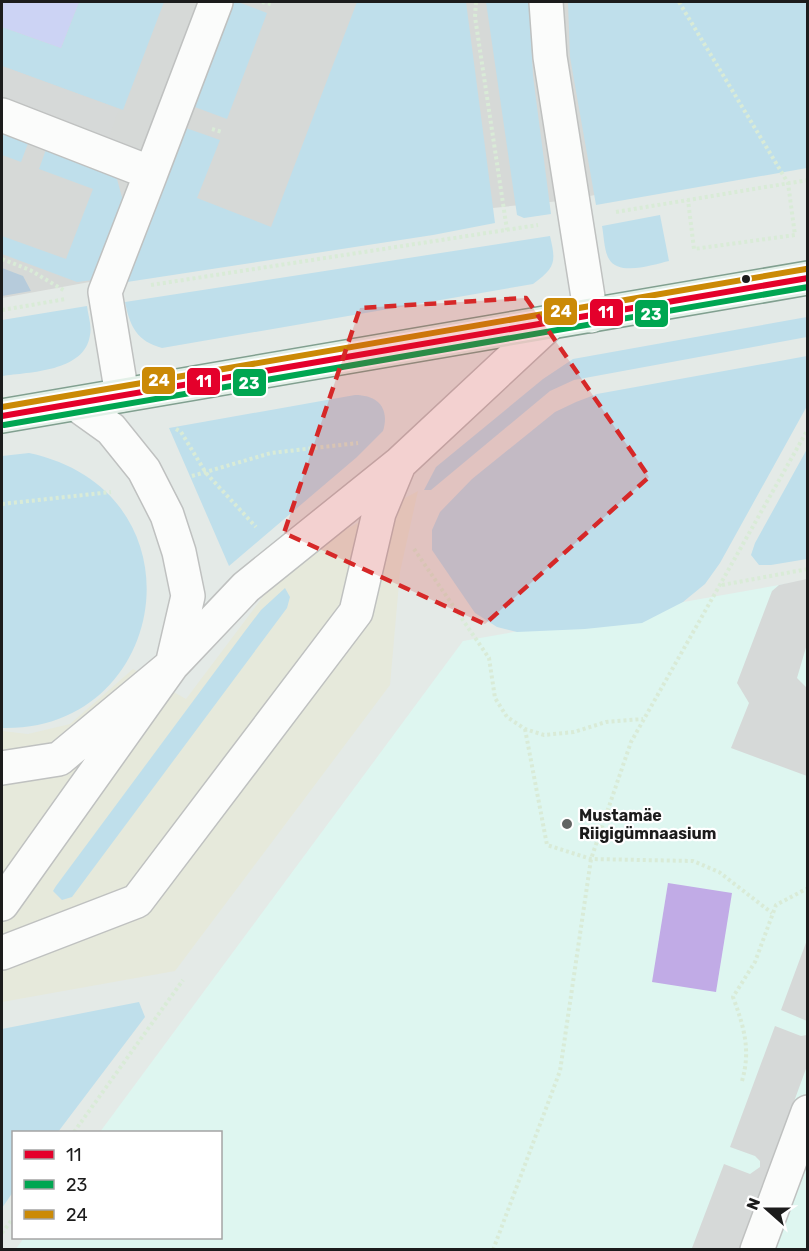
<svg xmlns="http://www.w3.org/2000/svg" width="809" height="1251" font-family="Rubik,sans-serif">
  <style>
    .residential { fill: #d6d9d7 }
    .industrial { fill: #e6e9db }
    .education { fill: #def6f0 }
    .grass { fill: #bfdfeb }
    .forest { fill: #b6cbdb }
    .park { fill: #ccd3f4 }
    .pitch { fill: #c1abe6 }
    .parking { fill: #d6d9d8 }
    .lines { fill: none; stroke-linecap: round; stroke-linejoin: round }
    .minor-casing { stroke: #bfc1c0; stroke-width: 36 }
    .major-casing { stroke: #81a090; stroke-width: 36 }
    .path { stroke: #d9ebd7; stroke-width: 4; stroke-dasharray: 3 3; stroke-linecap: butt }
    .minor { stroke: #fbfcfb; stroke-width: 33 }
    .major { stroke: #e3f0e8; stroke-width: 33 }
    .bus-1-casing { stroke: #fff; stroke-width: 10 }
    .bus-2-casing { stroke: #fff; stroke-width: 10 }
    .bus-3-casing { stroke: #fff; stroke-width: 10 }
    .bus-1 { stroke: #e4002b; stroke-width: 6 }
    .bus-2 { stroke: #00a651; stroke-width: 6 }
    .bus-3 { stroke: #cb8a06; stroke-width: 6 }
    .marked { fill: #d62828; fill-opacity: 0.2; stroke: #d62828; stroke-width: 4.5; stroke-dasharray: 12 8; stroke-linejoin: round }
    .bus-dot { fill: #1c1c1c; stroke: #fff; stroke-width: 2 }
    .poi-dot { fill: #626463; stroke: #fff; stroke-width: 2 }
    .labels { text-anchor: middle; stroke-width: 4.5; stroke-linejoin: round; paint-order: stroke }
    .poi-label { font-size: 16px; font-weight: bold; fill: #1c1c1c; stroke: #fff; text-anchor: start }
    .line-badge { stroke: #fff; stroke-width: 2 }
    .badge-label { font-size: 16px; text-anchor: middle; font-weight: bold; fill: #fff }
  </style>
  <rect width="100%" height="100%" fill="#e4eae7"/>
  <path class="residential" d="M2,2H807V159L560,201L307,227L95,281L2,298Z"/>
  <path class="industrial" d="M418,491L400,572L390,685L175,971L2,1002V731L28,734L70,724L133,669L186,699L292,558Z"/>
  <path class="education" d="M807,580V1249L15,1250L24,1238H220V1132H100L463,641Z"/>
  <path class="grass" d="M79,2H164L123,110L2,66V27L61,48Z
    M231,2H238L267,13L227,119L192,106Z
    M357,2H466L495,223L433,235L127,282L183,127L220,140L197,198L271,227Z
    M486,2H529L533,76L551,214L524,218L517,215Z
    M568,2H807V168L596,205L570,57Z
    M2,128L30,138L21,162L2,155Z
    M48,144L115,172L123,201L93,280L77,282L2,254V236L66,259L93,189L39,169Z
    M660,215L669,261C655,264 619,277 609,259C604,251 604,236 602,226Z
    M550,236C556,262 556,267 533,284L162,348C137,341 130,327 125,302Z
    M87,306C88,315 92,326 90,335C85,372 29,372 2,376V320Z
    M807,317V337L574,380L550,391L431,490H424L436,467L543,379L573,359Z
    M807,356V406L720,563L705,584L683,602L642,623L585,629L517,632L497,627L475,613L432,550V530L440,512L472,479L555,412L576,402L597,394Z
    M355,395C378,395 390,408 383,431L357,457L229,566L169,428Z
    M807,449V559L771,565H759L751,555L755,543Z
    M29,453C207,491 171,732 2,728V456Z
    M285,588L290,597L287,608L72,897L62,900L53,891L56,886L245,631L261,610Z
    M139,1002L145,1017L58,1132H14L13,1192L2,1208V1029Z"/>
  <path class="forest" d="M2,268L23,276L31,291L2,296Z"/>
  <path class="park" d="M2,2H79L61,48L2,27Z"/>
  <path class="pitch" d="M668,883L732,893L716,992L652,982Z"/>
  <path class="parking" d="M2,66L119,109L108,140L2,100Z
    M807,579V644L797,678L807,688V776L731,748L749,703L737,683L772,591L779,585Z
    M807,940L808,1021H807L781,1010Z
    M775,1026L801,1036L807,1035V1066L740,1249L696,1250L692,1248L724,1164L750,1174L760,1167V1161L755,1156L730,1147Z"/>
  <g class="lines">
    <defs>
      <path id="minor" d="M546,2L550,57L591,316
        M2,115L151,173L216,2
        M122,395L105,292L151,173
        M2,768L59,759L172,665L188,596L179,552L167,515L144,470L111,429L76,404
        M2,904L172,665L246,587L400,463L549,324
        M2,953L137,901L356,612L379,513L398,467
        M757,1250L808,1112"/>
      <path id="major" d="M2,416L808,278"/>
    </defs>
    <use href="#minor" class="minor-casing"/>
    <use href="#major" class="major-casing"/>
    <path class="path" d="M262,2L271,4
      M476,2L475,17L507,230
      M679,2L788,183L795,235L694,249L688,200
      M212,129L222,132
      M616,212L808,180
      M2,259L30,270L65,291
      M151,285L538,225
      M2,310L66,299
      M176,429L181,432L206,473L256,527
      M192,476L271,453L358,443
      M2,504L111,492
      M414,549L489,658L495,698L507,717L525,729L544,735L574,732L606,722L643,719
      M722,585L808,569
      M525,729L547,845L591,859L693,861L719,872L772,913
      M742,1081C751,1050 744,1027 733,997L755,962L776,905L808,888
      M74,1132L183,980
      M2,1233L14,1217
      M493,1250L560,1071L591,859L631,742L808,429"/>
    <use href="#minor" class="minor"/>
    <use href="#major" class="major"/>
    <defs>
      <path id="bus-1" d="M2,416L808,278"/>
      <path id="bus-2" d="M4,425L808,287"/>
      <path id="bus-3" d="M2,407L806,269"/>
    </defs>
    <use href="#bus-1" class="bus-1-casing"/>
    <use href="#bus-2" class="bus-2-casing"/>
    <use href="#bus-3" class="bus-3-casing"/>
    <use href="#bus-1" class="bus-1"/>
    <use href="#bus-2" class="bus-2"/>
    <use href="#bus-3" class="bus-3"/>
  </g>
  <path class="marked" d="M526,298L649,477L485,624L284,533L360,308Z"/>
  <circle class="bus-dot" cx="746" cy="279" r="5"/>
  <circle class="poi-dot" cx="567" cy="824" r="6"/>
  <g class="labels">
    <g class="poi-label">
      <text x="579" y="821">Mustamäe<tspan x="579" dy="18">Riigigümnaasium</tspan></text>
    </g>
  </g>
  <g class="line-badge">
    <rect x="543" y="297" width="35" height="29" rx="6" fill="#cb8a06"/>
    <rect x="589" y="298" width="35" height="29" rx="6" fill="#e4002b"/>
    <rect x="634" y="299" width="35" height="29" rx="6" fill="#00a651"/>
    <rect x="141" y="366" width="35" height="29" rx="6" fill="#cb8a06"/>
    <rect x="186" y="367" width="35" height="29" rx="6" fill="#e4002b"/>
    <rect x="232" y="368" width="35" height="29" rx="6" fill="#00a651"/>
  </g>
  <g class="badge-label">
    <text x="561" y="317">24</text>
    <text x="606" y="318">11</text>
    <text x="651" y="320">23</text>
    <text x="159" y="386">24</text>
    <text x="204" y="387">11</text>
    <text x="249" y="389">23</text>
  </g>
  <rect width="809" height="1251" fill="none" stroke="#1c1c1c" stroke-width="6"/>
  <rect x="12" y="1131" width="210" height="108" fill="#ffffff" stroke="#a4a4a4" stroke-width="1.5"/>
  <rect x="24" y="1150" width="30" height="9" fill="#e4002b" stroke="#a4a4a4" stroke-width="1.5"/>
  <text x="66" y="1161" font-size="18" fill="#1c1c1c">11</text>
  <rect x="24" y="1180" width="30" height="9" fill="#00a651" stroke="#a4a4a4" stroke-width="1.5"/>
  <text x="66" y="1191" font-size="18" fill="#1c1c1c">23</text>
  <rect x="24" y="1210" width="30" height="9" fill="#cb8a06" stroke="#a4a4a4" stroke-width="1.5"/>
  <text x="66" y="1221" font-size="18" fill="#1c1c1c">24</text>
  <g transform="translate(767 1209) rotate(291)" stroke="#ffffff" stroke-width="4.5" paint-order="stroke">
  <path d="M0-4.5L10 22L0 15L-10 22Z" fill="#1c1c1c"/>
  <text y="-9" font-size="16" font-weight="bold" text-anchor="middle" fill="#1c1c1c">N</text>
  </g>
</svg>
